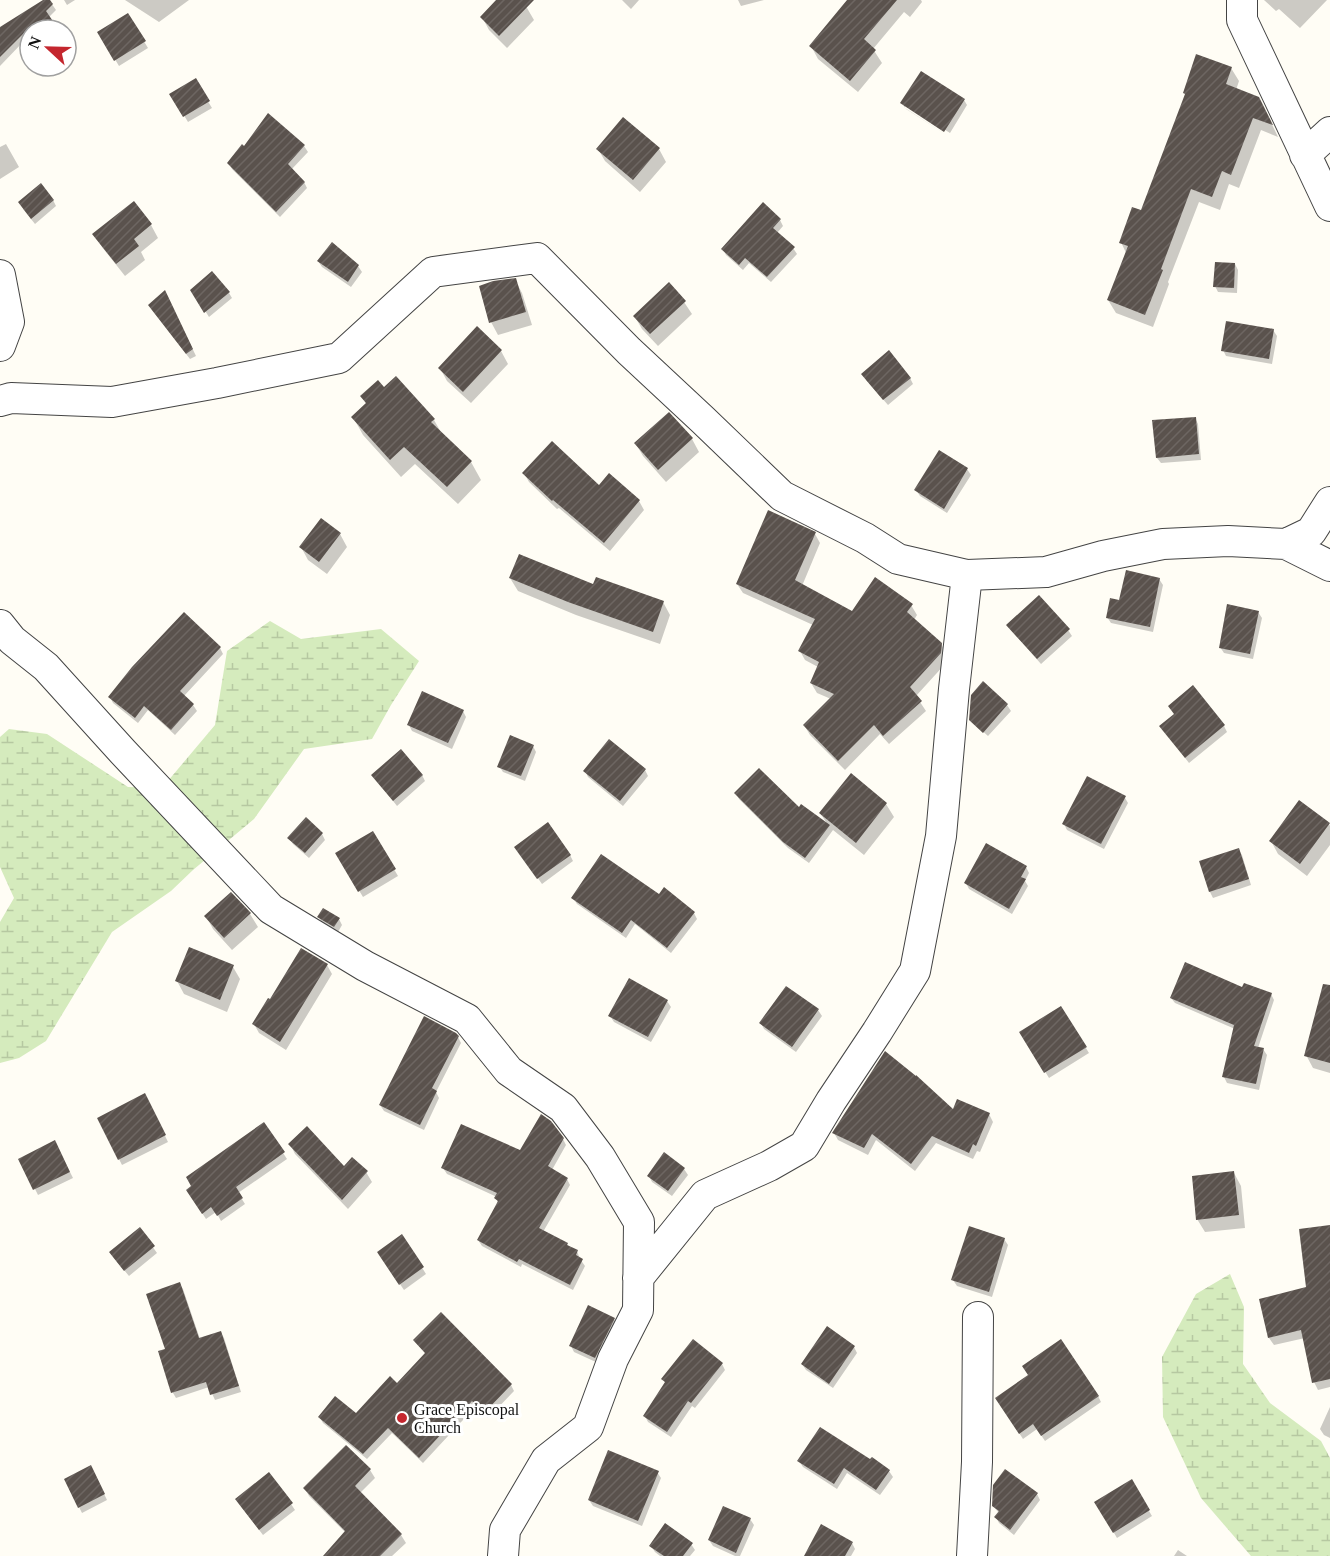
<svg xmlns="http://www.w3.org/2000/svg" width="1330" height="1556" font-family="Georgia,serif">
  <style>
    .wetland { fill: url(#wetland-marsh) }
    .shadow { fill: #0003 }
    .building { fill: url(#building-hatch) }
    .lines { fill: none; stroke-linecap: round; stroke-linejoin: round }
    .street-casing { stroke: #444; stroke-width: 32 }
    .street { stroke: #fff; stroke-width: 30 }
    .poi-dot { fill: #c4262e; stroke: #fff; stroke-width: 2 }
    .labels { text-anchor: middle; stroke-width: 6; stroke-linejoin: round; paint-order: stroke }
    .poi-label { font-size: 16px; fill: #111; stroke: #fff; text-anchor: start }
  </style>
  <defs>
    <pattern id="wetland-marsh" width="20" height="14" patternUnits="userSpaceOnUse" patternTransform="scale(1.5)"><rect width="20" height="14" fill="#d5ebbd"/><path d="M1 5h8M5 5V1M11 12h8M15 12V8" fill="none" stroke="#b6c8a1"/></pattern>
    <pattern id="building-hatch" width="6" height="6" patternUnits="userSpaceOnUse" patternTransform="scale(1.5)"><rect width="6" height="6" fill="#5a524d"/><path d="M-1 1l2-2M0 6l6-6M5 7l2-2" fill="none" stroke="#6d6662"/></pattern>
  </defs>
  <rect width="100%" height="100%" fill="#fffdf5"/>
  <path class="wetland" d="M270,621L301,639L381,629L419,661L391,705L372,739L304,749L254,819L193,870L171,891L112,932L46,1041L19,1058L0,1063V922L14,898L0,867V737L9,729L47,734L128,787L162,788L215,725L227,651Z
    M1230,1274L1244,1307L1243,1364L1270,1403L1321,1441L1330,1458V1556H1251L1201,1498L1163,1417L1162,1357L1196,1294Z"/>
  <path class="shadow" d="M46,0H49L56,10L49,17L57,30H30V51L24,41L0,66V29Z
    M64,0H75L67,5Z
    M125,0H189L159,22Z
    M498,0H519L527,8L534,20L507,48L489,30L482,17Z
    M622,0H639L631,9Z
    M738,0H764L741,6Z
    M849,0H921L922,2L910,17L904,12L873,49L882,63L858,92L818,59L811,46Z
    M1264,0H1327L1300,28L1279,9L1276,11Z
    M128,15L148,48L119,66L99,33Z
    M1231,68L1239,81L1236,90L1266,112L1278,137L1261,130L1239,188L1229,184L1220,210L1199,202L1168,282L1169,284L1153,327L1116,313L1108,300L1126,253L1121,242L1141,212Z
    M195,80L212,108L188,122L171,94Z
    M964,100L967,105L950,133L905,104V108L948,136L906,109L902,103Z
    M6,144L19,167L0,179V147Z
    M304,146L308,152L291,170L304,182L307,188L280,217L232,169L229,163Z
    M598,149H659L666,162L640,192L605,161Z
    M53,200L56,206L35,224L23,209Z
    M133,203L151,225L158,238L141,252L145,260L125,276L102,247L94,234Z
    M780,220L783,226L777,233L793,248L797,254L771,282L749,263L743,270L726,255L723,249Z
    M318,261L358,266L362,272L351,287L322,267Z
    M1235,264L1238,270L1237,293L1218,292L1215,286Z
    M515,280L522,293L532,325L498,335L491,322Z
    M192,290L229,293L232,298L209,317Z
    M168,298L196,356L190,359L153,311Z
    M684,302L692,314L658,346L642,329L635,317Z
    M1273,330L1277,336L1272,364L1226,356L1223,350Z
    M501,351L508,364L471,403L447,381L440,368Z
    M910,378L913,384L888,405L866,380Z
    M396,379L434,420L442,434L471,462L481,480L458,504L415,464L401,477L363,435L353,417L367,405L362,397L384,389Z
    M1195,418L1198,424L1201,460L1161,463L1157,458Z
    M692,439L699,452L666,482L643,456L636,444Z
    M939,452L967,469L971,475L947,513L920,496L916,490Z
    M524,473L599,487L639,501L644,510L610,551L559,508L557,509L529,482Z
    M340,534L347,547L327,574L308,560L301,547Z
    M815,534L820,543L802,586L852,613L911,605L917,615L914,620L941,644L947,654L946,663L916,696L926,711L889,744L880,734L845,770L810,735L804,725L831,699L817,693L811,683L818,667L805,660L800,651L813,625L743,593L737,584Z
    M510,578L663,602L670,615L660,644L576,615L518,591Z
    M1159,579L1163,585L1153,632L1111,623L1107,617L1121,602Z
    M1258,612L1262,618L1253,659L1224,653L1220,647Z
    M1068,630L1072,636L1041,664L1012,631Z
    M220,648L223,654L184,696L193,705L197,711L175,735L148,710L138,723L113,703L110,697Z
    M983,684L1007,705L1011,711L988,736L970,720Z
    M463,711L466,717L452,749L412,731L409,725Z
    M1224,726L1227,732L1189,763L1165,732Z
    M533,746L536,752L525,781L503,772L499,766Z
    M645,770L648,776L623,806L588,777L585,771Z
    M373,775H422L425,781L397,806Z
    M851,775L886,804L894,817L864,855L833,830L809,863L788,848L739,799L736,793L799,810L828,825L820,813Z
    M1125,798L1128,803L1104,849L1067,830L1064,824Z
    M1329,824L1330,826V845L1307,876L1278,854L1271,841Z
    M373,833L398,876L363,897L337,854Z
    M322,834L325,840L309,858L293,844L289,838Z
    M1238,849L1242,855L1251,885L1213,898L1210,892L1201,862Z
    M520,853L570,855L573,861L542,884Z
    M1026,867L1029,873L1025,881L1028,886L1012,914L969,889L966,883Z
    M231,894L250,914L258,927L232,950L213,929L206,916Z
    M659,896L694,913L697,919L671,953L635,924L626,938L577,904L573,898Z
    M319,917L339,919L342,925L338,932L322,923Z
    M327,965L332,974L286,1050L259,1033L254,1024Z
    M233,967L240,979L227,1012L184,994L177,981Z
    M786,988L818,1010L822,1016L796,1052L764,1029L761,1023Z
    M1243,989L1271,994L1274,1000L1258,1048L1263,1049L1267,1055L1259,1090L1227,1083L1224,1077L1235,1029L1175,1003L1171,998Z
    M667,1001L671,1007L651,1042L614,1022L610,1016Z
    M1061,1008L1089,1053L1049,1078L1021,1032Z
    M1330,1020V1073L1313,1068L1306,1055Z
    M458,1037L461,1043L436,1092L439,1098L424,1130L384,1111L380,1105Z
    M148,1101L168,1142L122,1165L119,1159Z
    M953,1111L989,1114L993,1122L980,1152L977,1151L973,1159L936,1143L915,1171L876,1140L868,1155L838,1140L834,1133Z
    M264,1124L287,1159L238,1193L245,1204L221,1221L216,1212L206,1219L191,1196Z
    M563,1139L566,1145L552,1170L567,1179L570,1185L543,1232L567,1244L570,1248L577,1251L580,1259L585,1266L573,1290L522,1264L521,1267L482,1246L478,1240L498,1203L496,1198L497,1197L447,1174L443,1168L521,1152Z
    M290,1144L344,1168L366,1172L372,1182L348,1209L295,1154Z
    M58,1148L73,1178L38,1195L20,1159Z
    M684,1169L688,1175L672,1196L652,1182L649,1176Z
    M1234,1173L1241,1186L1245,1228L1205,1232L1197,1219Z
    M1330,1227V1387L1318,1390L1314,1382L1305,1338L1274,1345L1269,1338L1307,1288Z
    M140,1229L157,1253L129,1276L114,1258Z
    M402,1236L426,1274L404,1290L382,1258Z
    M1004,1239L1008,1245L992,1297L957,1286L953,1280Z
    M180,1284L183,1289L200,1339L221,1332L224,1338L241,1392L215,1400L209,1387L176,1398L173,1393L160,1352L167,1350Z
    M441,1314L511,1385L514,1391L488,1418L476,1406L423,1463L392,1433L367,1459L323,1423L320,1418L356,1415L397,1385L426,1354L415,1341Z
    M614,1319L617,1325L598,1363L574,1352L571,1346Z
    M694,1341L722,1364L725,1370L695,1408L692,1406L671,1437L648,1422L645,1416L666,1384L663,1379Z
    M854,1347L857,1353L833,1388L806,1370L802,1364Z
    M1098,1396L1101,1402L1045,1441L1037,1429L1023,1439L1000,1404Z
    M1330,1407V1438L1324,1435L1320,1429Z
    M346,1447L370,1470L375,1478L360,1493L401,1535L406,1543L392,1556H325L346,1533L309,1496L305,1489Z
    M872,1459L889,1471L893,1477L880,1495L847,1473L837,1489L803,1467L799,1461H871Z
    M657,1472L661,1478L642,1526L593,1506L589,1500Z
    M94,1473L107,1500L82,1513L79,1507Z
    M1131,1481L1152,1516L1117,1538L1096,1502Z
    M1037,1494L1040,1500L1014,1535L999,1523L996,1517L999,1513L993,1506Z
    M291,1504L295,1510L263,1535L240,1505Z
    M750,1519L754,1525L740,1556H735L713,1546L709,1540Z
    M852,1543L855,1549L851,1556H805Z
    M691,1544L695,1550L690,1556H660L655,1552L651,1546Z
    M1178,1550L1187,1556H1174Z"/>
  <path class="building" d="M43,0H50L53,4L46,11L59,30H27L0,57V27Z
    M496,0H534L499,36L480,17Z
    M847,0H897L864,39L876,50L850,81L809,46Z
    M128,13L146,41L114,61L97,32Z
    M1196,54L1232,67L1226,84L1259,97L1273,125L1253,118L1231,175L1222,171L1212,197L1191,189L1161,269L1163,270L1145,315L1107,300L1128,246L1119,243L1132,207L1141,210L1185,94L1183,93Z
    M921,71L965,99L944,132L900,103Z
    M196,78L210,101L183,117L169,94Z
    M268,113L305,145L288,164L305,182L276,212L227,163L242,144L244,146Z
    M623,117L660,148L633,180L596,149Z
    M41,183L54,200L31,219L18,202Z
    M134,201L152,224L134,239L139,246L116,264L92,234Z
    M763,202L781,219L773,228L795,247L767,277L745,258L739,265L721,249Z
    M332,242L359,265L348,282L317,261Z
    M1215,262L1235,263L1234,288L1213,287Z
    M212,271L230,292L204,313L190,290Z
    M516,278L526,312L489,323L479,286L493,281Z
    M669,282L686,301L650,334L633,316Z
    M165,290L193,349L186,354L148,305Z
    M1226,321L1274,329L1269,359L1221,351Z
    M477,326L502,350L463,392L438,368Z
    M889,350L911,378L883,400L861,374Z
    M396,376L435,419L431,422L472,461L447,487L404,447L390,460L351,417L366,403L360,396L378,380L384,387Z
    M669,412L693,438L658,470L634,443Z
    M1196,417L1199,454L1156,458L1152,420Z
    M552,441L599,485L609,473L640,500L604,543L553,500L552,501L522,473Z
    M939,450L968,468L944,509L914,490Z
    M768,510L816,532L795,580L852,611L875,577L913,604L907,612L942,643L941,653L910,687L922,701L883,736L874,725L838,761L803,725L834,694L810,683L819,662L798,651L815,619L736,584Z
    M321,518L341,533L319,562L299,547Z
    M519,554L593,584L596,577L664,601L653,632L568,602L509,578Z
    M1126,570L1160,578L1150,627L1106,618L1110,598L1119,600Z
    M1039,595L1070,629L1037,659L1006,625Z
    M1227,604L1259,611L1250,654L1219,648Z
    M184,612L221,647L180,691L194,704L171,730L144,706L135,718L108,697L132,667Z
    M983,681L1008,704L983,733L969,720L971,695Z
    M1193,685L1225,725L1185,758L1159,726L1174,714L1168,706Z
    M422,691L464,710L448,743L407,725Z
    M510,735L534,745L521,776L497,767Z
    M609,739L646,769L620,801L583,771Z
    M401,749L423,775L393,801L371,775Z
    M759,768L799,807L801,804L830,825L805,858L783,842L734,793Z
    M851,773L887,803L856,843L819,813Z
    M1087,776L1126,796L1101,844L1062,824Z
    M1299,800L1330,823L1300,864L1269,841Z
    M306,817L323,833L305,853L287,838Z
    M548,822L571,855L537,879L514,847Z
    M373,831L396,869L358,892L335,853Z
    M986,843L1027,866L1021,877L1026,879L1009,909L964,883Z
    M1239,848L1249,879L1209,892L1199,861Z
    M601,854L659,894L664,887L695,912L667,948L631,920L622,933L571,898Z
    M231,892L251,913L224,938L204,916Z
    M323,908L340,918L334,927L317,917Z
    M189,947L234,965L220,1000L175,981Z
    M301,948L328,964L280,1042L252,1024L268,998L270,999Z
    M1185,962L1242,987L1244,983L1272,993L1254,1046L1264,1048L1256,1084L1222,1077L1234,1025L1170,998Z
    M629,978L668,1000L648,1037L608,1016Z
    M1323,984L1330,985V1063L1304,1056Z
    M786,986L819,1009L792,1047L759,1023Z
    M1061,1006L1087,1047L1044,1073L1019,1032Z
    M424,1016L456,1033L459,1036L432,1088L437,1091L420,1125L379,1105Z
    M885,1051L916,1076V1075L953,1109L957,1099L990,1113L976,1146L973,1144L969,1153L932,1136L911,1164L872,1134L864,1148L832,1133Z
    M145,1093L166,1135L118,1160L97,1118Z
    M541,1114L551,1121L564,1138L548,1166L568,1178L539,1228L568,1243L567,1245L578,1250L576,1255L583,1259L570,1285L519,1259L517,1262L477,1240L498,1201L494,1198L497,1193L441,1168L461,1124L520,1150Z
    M264,1122L285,1152L236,1187L243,1198L217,1216L211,1207L202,1214L186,1190L191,1186L186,1177Z
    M307,1126L344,1166L352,1157L368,1171L342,1200L288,1144Z
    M55,1140L70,1172L33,1190L18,1159Z
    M664,1152L685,1168L668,1191L647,1176Z
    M1234,1171L1239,1215L1196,1220L1192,1176Z
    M1330,1225V1379L1312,1383L1301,1330L1268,1338L1259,1299L1306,1287L1299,1229Z
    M969,1226L1005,1238L989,1292L951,1280Z
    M140,1227L155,1246L124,1271L109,1252Z
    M402,1234L424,1267L399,1285L377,1252Z
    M180,1282L199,1338L221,1331L239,1386L210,1395L206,1382L171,1393L158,1351L165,1349L146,1294Z
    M588,1305L615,1318L595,1358L569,1346Z
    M441,1312L512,1384L484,1413L472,1401L419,1458L388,1428L363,1454L318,1417L335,1396L356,1413L390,1376L397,1383L425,1353L413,1340Z
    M827,1326L855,1346L829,1384L801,1364Z
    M693,1339L723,1363L691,1403L688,1401L667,1432L643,1416L665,1382L661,1379Z
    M1061,1339L1099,1396L1041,1436L1033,1424L1019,1434L995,1398L1028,1375L1022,1366Z
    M820,1427L870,1459L872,1457L890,1470L876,1490L844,1468L834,1484L797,1461Z
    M346,1445L371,1469L355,1486L402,1534L380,1556H323L345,1531L303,1488Z
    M608,1450L659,1471L638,1521L588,1500Z
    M91,1465L105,1494L78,1508L64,1479Z
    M1005,1469L1038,1493L1010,1530L994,1517L999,1511L992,1506L993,1485Z
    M269,1472L293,1503L259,1530L235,1499Z
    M1132,1479L1150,1510L1113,1533L1094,1502Z
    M723,1506L751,1518L736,1553L708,1540Z
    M665,1523L693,1543L683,1556H664L649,1546Z
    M821,1524L853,1542L845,1556H804Z"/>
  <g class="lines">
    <defs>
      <path id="street" d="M1242,0V20L1330,206
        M1305,155L1330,132
        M0,275L9,322L0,346
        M0,401L11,398L112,402L217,383L339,358L433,272L537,258L629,351L703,420L782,496L865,538L898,559L967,575L1046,572L1103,556L1163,544L1228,541L1286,544L1311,532L1330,502
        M1286,544L1330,566
        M0,625L12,640L46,667L123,752L271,909L365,966L467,1019L509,1071L563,1108L600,1157L639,1222L638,1310L613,1359L588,1427L546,1460L505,1530L503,1556
        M638,1278L705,1195L769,1166L804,1146L831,1101L877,1032L915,971L941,836L954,689L967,575
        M972,1556L977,1462L978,1317"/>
    </defs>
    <use href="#street" class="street-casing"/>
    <use href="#street" class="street"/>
  </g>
  <circle class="poi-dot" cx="402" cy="1418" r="6"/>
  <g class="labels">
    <g class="poi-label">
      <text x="414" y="1415">Grace Episcopal<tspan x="414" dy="18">Church</tspan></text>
    </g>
  </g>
  <g transform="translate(48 48) rotate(292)"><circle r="28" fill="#ffffff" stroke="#a0a0a0" stroke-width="1.5"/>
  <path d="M0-4.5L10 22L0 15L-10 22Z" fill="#c4262e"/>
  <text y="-9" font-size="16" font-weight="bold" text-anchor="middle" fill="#111111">N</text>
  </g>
</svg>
